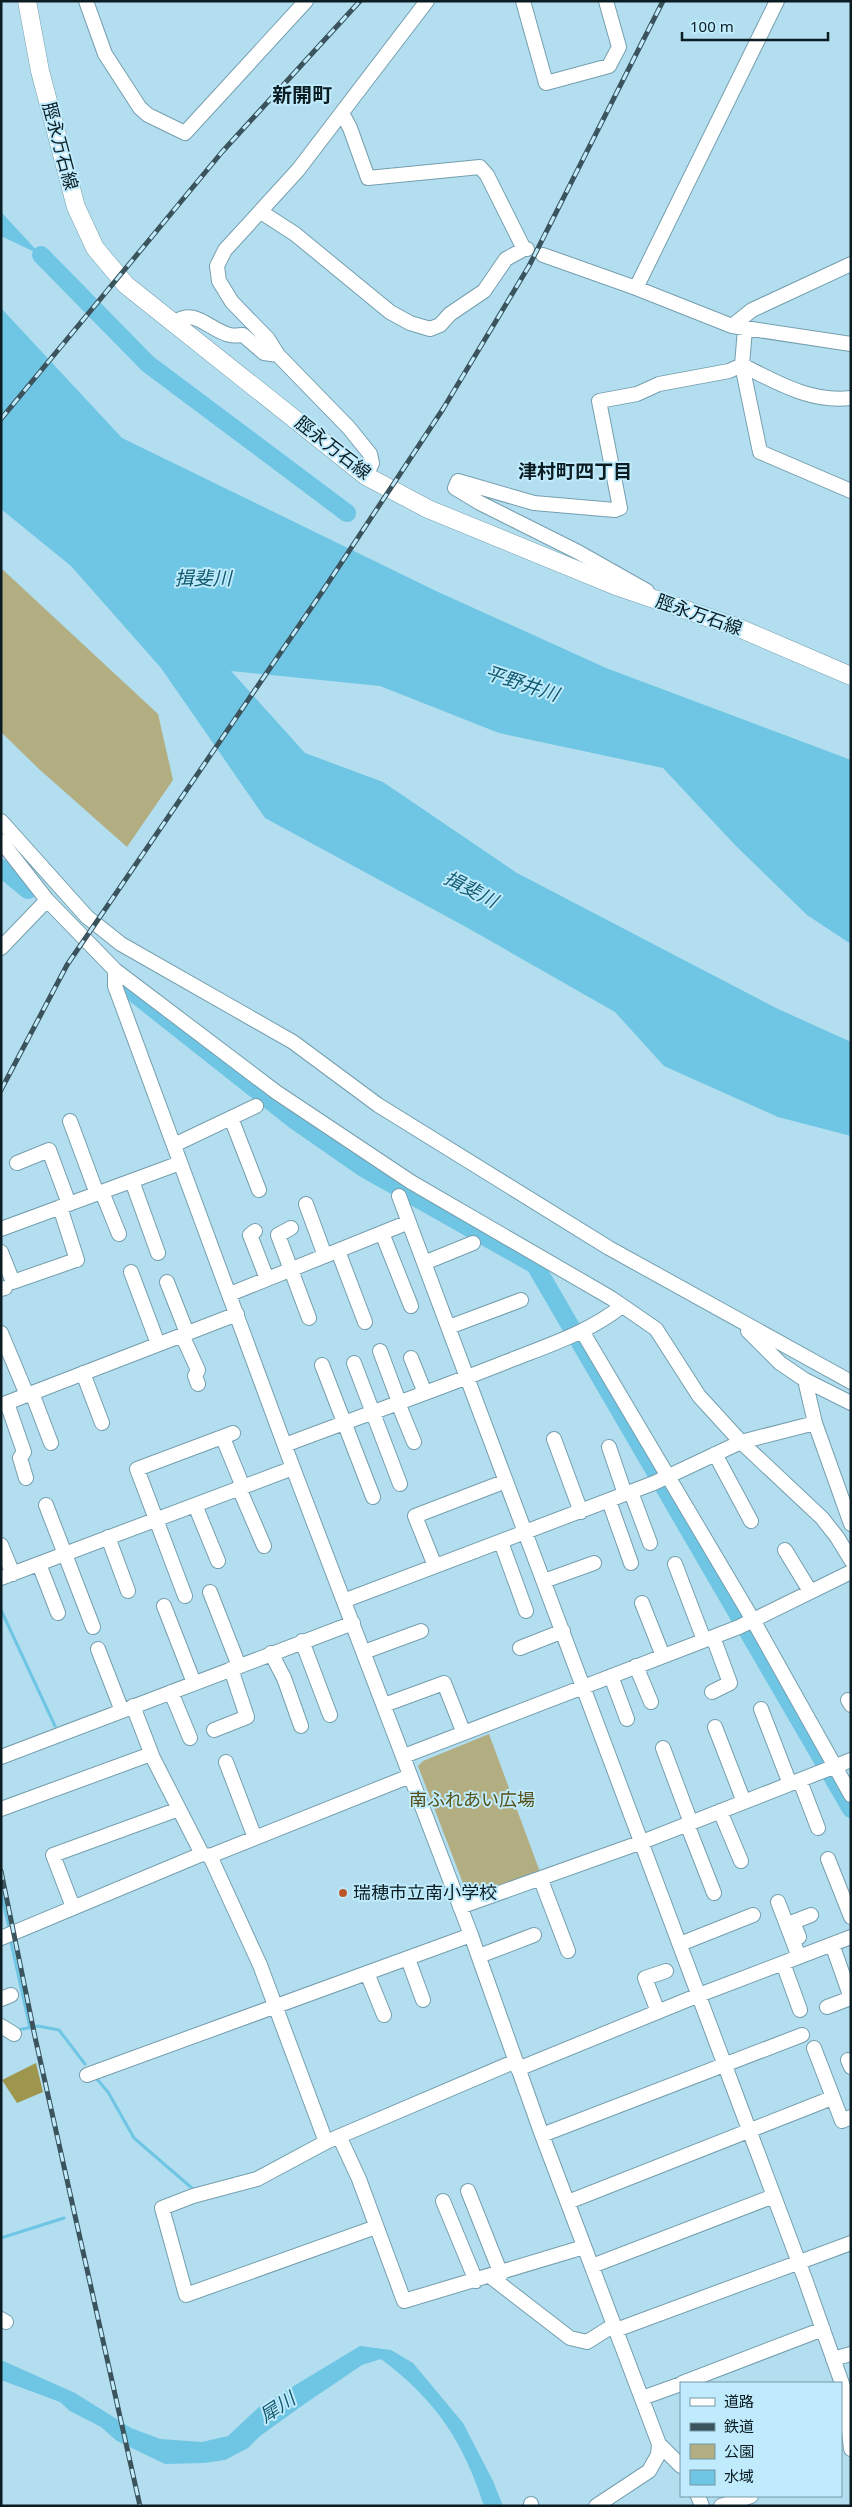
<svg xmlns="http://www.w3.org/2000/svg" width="852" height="2507" font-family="'Noto Sans','Noto Sans JP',sans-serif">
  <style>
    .green { fill: #b2ae82 }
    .forest { fill: #9e964d }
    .water { fill: #6ec5e4 }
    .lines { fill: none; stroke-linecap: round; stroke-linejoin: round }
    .stream { stroke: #6ec5e4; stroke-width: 3 }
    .river { stroke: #6ec5e4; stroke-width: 18 }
    .minor-casing { stroke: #759faf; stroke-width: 16 }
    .major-casing { stroke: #759faf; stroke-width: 19 }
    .minor { stroke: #fff; stroke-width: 14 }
    .major { stroke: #fff; stroke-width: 18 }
    .rail-casing { stroke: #3a535c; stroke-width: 5 }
    .rail { stroke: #bfebfc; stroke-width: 3; stroke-dasharray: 9; stroke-linecap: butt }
    .poi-dot { fill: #bd5729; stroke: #bfebfc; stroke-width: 2 }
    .labels { text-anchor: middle; stroke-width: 4; stroke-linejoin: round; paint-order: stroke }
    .street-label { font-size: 18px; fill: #0b1c22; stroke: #bfebfc }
    .park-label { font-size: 18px; fill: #565018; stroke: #bfebfc }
    .poi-label { font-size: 18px; fill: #0b1c22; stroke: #bfebfc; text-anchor: start }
    .neighbourhood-label { font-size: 19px; font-weight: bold; fill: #0b1c22; stroke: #bfebfc }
    .water-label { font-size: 19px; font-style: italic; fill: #125a6f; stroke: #bfebfc }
    .quarter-label { font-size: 20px; font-weight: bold; fill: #0b1c22; stroke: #bfebfc }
  </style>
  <rect width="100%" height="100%" fill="#b2deef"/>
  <path class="green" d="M1,568L158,714L173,780L127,847L39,769L1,732Z
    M489,1734L540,1872L471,1894L466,1891L418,1766L423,1761Z"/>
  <path class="forest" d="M36,2063L43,2092L17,2103L2,2080Z"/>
  <path class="water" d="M1,212L41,255L1,236Z
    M1,308L122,438L436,591L606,668L851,760V944L807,915L735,845L663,768L499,733L380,686L231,671L305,753L383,782L517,873L776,1008L851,1042V1136L778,1117L664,1066L615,1012L466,927L265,818L161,668L71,566L1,509Z
    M360,2346L391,2350L413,2363L463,2423L493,2481L503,2506H484C463,2441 436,2400 381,2359L362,2365L303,2405L260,2436L248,2448L225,2460L204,2463L165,2464L117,2441L101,2427L70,2411L60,2402L1,2380V2360L75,2393L131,2428L160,2439L202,2442L228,2436L259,2407Z"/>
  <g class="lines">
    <path class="stream" d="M1,1610L55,1726
      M1,1892L9,1928
      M10,1938L30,2028
      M17,2030L38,2026L59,2030L85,2064
      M96,2078L108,2092L134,2138L193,2189H196
      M1,2238L64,2218"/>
    <path class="river" d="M41,255L148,364L347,513
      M1,868L28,890
      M126,987L293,1119L365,1169L535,1265L851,1809"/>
    <defs>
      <path id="minor" d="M86,1L105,54L140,108L148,115L185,133L306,1
        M523,1L546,83L609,66L619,47L606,1
        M342,113L350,128L368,178L480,167L487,175L524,249H527
        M261,212L295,234L390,312L410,323L430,329L440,325L450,314L484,291L506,259L524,249
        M543,255L636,288L732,326L851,344
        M636,288L777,1
        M174,323C194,306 210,331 230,335C234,336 239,335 243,335L264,353L278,355
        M732,326L752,310L851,264
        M745,329L742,365L760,452L851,491
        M366,476L372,463L370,454L349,428L278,355L268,339L232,302L219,281L217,266L225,250L298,170L427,1
        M647,591L578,552L480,503L455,488L458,481L534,503L615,510L620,508L599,401L637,394L659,384L729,371L742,365C776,382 811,403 851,398
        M1,821L87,917L121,944L293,1042L378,1105L609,1248L851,1382
        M1,841L47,900L115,970L276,1092L411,1182L611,1298L656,1329L699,1396L741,1442L822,1518L837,1537L851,1560
        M1,948L47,900
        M115,970V986L293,1468L471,1935L542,2135L659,2444L658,2455L649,2471L596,2506
        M231,1118L259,1190
        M70,1121L97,1194
        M174,1145L256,1106
        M17,1163L49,1150L69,1204
        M132,1181L158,1253
        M102,1192L119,1234
        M399,1196L805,2279L845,2392L851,2449
        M306,1204L325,1256
        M60,1207L77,1260
        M291,1228L278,1235L309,1318
        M1,1229L180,1163
        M255,1231L250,1235L267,1279
        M382,1233L411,1306
        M338,1251L365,1322
        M1,1252L13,1282L73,1261
        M424,1263L473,1243
        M131,1272L158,1344
        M167,1282L187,1333
        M1,1289L5,1288
        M230,1294L409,1222
        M449,1327L521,1300
        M582,1331L753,1620L851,1795
        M748,1331L780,1363L805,1380L851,1403
        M1,1333L27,1395
        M182,1335L198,1370L195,1376L198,1384
        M380,1351L399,1402
        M411,1358L425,1393
        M354,1363L400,1484
        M322,1365L373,1497
        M83,1373L102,1423
        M805,1380L815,1423L851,1524
        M32,1393L51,1443
        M7,1403L24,1452L20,1458L26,1478
        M398,1403L414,1442
        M1,1405L237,1314
        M223,1438L243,1487
        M554,1439L581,1512
        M285,1445C359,1417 433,1391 506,1362C546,1346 588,1333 622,1306
        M609,1447L625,1494
        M715,1454L751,1521
        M239,1488L264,1546
        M631,1492L650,1543
        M609,1501L631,1563
        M46,1505L93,1627
        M195,1505L218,1561
        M108,1537L128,1591
        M501,1542L526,1611
        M1,1545L13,1574
        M785,1550L810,1591
        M39,1564L58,1613
        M675,1564L704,1640
        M435,1566L415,1516L506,1481
        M1,1578L293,1468
        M544,1581L594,1563
        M210,1592L239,1666
        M185,1596L137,1469L233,1433
        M346,1600L654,1483L741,1442L815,1423
        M642,1603L663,1656
        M164,1606L194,1683
        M302,1641L330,1715
        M520,1648L563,1631
        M98,1649L122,1711
        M364,1652L421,1631
        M271,1653L284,1678L301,1726
        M636,1666L651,1702
        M611,1676L627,1719
        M171,1692L190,1738
        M712,1692L730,1683L713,1637
        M848,1700L851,1705
        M384,1705L444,1683L463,1731
        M133,1706L153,1758L202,1854
        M761,1709L790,1784
        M715,1727L744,1802
        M214,1730L247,1717L231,1669
        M663,1748L691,1823
        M404,1756L739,1627L851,1572
        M1,1757L353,1623
        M226,1762L255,1838
        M800,1781L818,1828
        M1,1809L151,1754
        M720,1811L741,1861
        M687,1824L714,1893
        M210,1856L260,1965L326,2142
        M828,1859L851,1917
        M541,1880L568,1951
        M778,1902L799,1957
        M73,1907L53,1855L179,1809
        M460,1907L642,1842L851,1760
        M799,1937L793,1922L811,1915
        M1,1938L202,1854L210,1856L410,1776
        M680,1944L753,1915
        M832,1944L851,1998
        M479,1956L534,1935
        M408,1959L423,2000
        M783,1963L800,2010
        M367,1973L384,2015
        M1,1999L11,1995
        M827,2007L851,1998
        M658,2012L645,1978L666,1971
        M1,2026L14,2034
        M814,2048L842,2121L851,2117
        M848,2060L851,2067
        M518,2069L699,1995L851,1937
        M87,2075L471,1935
        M542,2135L802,2035
        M340,2138L359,2179L404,2301L584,2247
        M468,2191L501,2274
        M443,2201L476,2281
        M568,2202L832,2098
        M376,2227L186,2295L162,2208L193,2196L257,2179L326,2142L516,2061
        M592,2266L774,2196
        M491,2277L570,2338L587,2342L614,2325
        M1,2319L6,2322
        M616,2330L851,2243
        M833,2359L851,2354
        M682,2383L823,2329
        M642,2398L681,2384
        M659,2444L681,2466
        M698,2496L702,2506
        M531,2504V2506
        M721,2506L751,2496"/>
      <path id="major" d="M27,1L40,71L76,207L95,248L126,285L366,476L428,509L616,586L739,628L851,676"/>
    </defs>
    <use href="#minor" class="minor-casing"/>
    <use href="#major" class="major-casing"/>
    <use href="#minor" class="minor"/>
    <use href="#major" class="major"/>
    <defs>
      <path id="rail" d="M1,419L222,152L360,1
        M1,1090L67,965L322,592L443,409L529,266L663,1
        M1,1871L35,2037L140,2506"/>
    </defs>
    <use href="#rail" class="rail-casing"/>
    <use href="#rail" class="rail"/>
  </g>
  <circle class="poi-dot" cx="343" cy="1893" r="5"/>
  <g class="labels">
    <g class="street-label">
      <text transform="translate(60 146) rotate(75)" y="6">脛永万石線</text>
      <text transform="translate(333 448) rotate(38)" y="6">脛永万石線</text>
      <text transform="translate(699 615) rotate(19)" y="6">脛永万石線</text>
    </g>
    <g class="park-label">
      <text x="472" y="1806">南ふれあい広場</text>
    </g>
    <g class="poi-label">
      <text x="353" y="1899">瑞穂市立南小学校</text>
    </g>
    <g class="neighbourhood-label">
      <text x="575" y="478">津村町四丁目</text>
    </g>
    <g class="water-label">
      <text x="203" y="585">揖斐川</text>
      <text transform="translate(522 683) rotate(18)" y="7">平野井川</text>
      <text transform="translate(471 889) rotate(27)" y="7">揖斐川</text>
      <text transform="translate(277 2407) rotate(-33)" y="7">犀川</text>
    </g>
    <g class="quarter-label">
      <text x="302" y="102">新開町</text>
    </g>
  </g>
  <rect width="852" height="2507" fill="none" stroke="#0b1c22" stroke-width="5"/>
  <rect x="680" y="2382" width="162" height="115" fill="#bfebfc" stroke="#7798a5"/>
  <rect x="690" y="2398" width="25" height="8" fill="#ffffff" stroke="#7798a5"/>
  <text x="724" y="2407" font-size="15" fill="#0b1c22">道路</text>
  <rect x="690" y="2423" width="25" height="8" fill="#3a535c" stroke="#7798a5"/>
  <text x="724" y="2432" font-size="15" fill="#0b1c22">鉄道</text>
  <rect x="690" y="2444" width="25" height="15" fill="#b2ae82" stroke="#7798a5"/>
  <text x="724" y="2457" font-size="15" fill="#0b1c22">公園</text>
  <rect x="690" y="2470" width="25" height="15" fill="#6ec5e4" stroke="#7798a5"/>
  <text x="724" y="2482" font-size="15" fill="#0b1c22">水域</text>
  <path d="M682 32v8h146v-8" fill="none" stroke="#0b1c22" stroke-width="2.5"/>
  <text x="690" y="32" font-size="15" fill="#0b1c22" stroke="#bfebfc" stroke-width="4" paint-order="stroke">100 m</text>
</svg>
